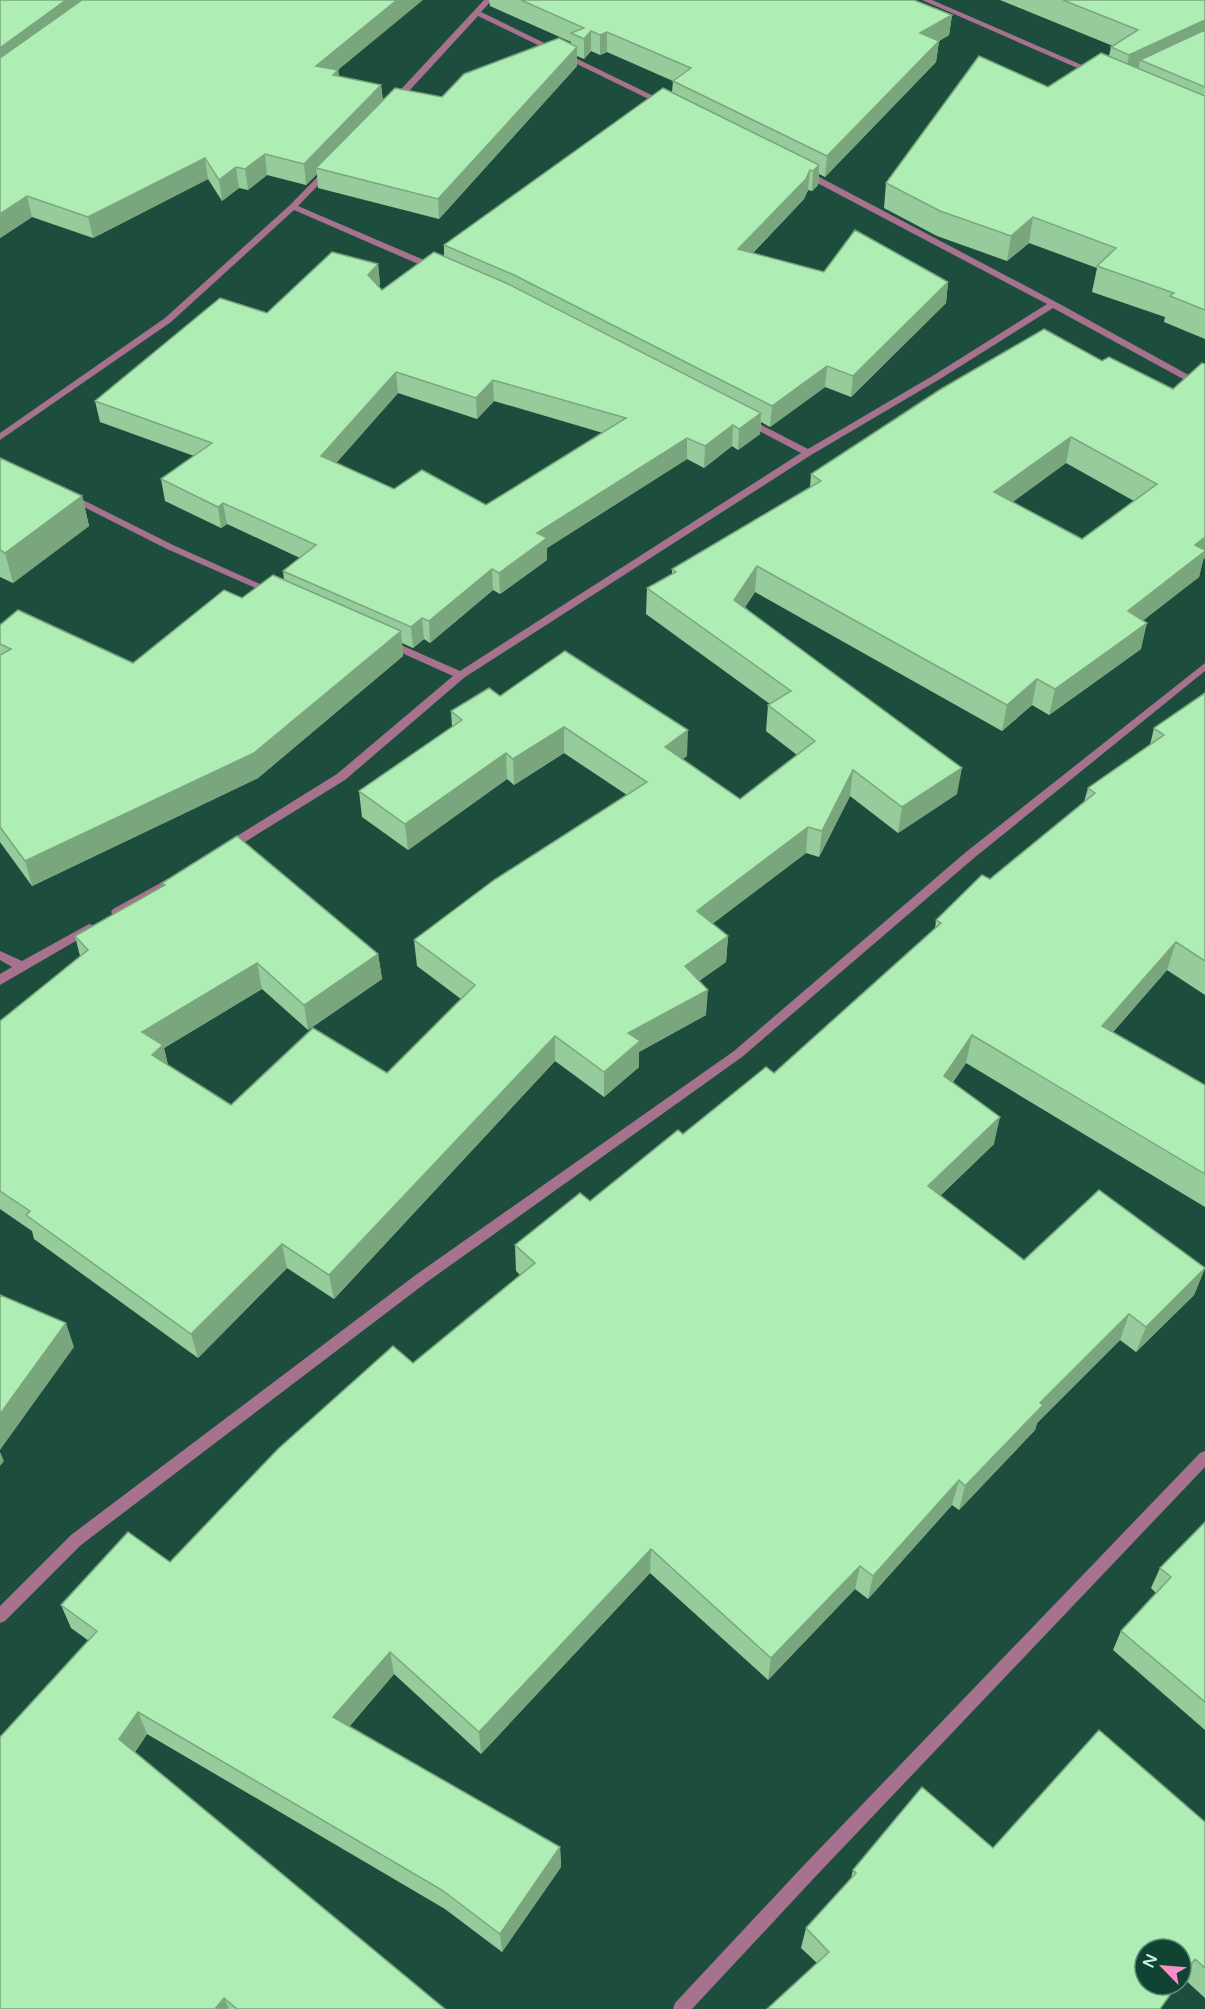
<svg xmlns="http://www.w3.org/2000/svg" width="1205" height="2009" font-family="'Varela Round',sans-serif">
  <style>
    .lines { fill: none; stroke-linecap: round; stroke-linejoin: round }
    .minor { fill: #a6728d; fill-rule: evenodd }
    .wall { fill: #96cc9b; fill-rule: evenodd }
    .shaded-wall { fill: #7aa67e }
    .building { fill: #aeedb4; stroke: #7aa67e; stroke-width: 1.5; fill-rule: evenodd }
  </style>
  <rect width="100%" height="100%" fill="#1d4e3d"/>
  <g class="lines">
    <path class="minor" d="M484,0H492L481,12L670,104L663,106L478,16L398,103H392V99Z
      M922,0H932L1098,72L1091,74Z
      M326,168L333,170L298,206L438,266V270H432L294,210L171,322L0,440V433L165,318L290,205Z
      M802,171H808L1056,302L1205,384V391L1053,308L940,379L811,455L465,677L345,780L232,850H224L222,847L224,844L337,774L453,676L384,645L383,643L384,641H392L460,671L801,453L744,423V419H750L808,449L934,375L1047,304L802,175Z
      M69,493L173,545L278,592L277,594H269L167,549L66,498L64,496Z
      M1205,663V671L974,858L742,1057L427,1282L81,1545L5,1621L0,1623V1606L71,1535L417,1274L734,1051L966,852Z
      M175,875L179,876L181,879L179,882L121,915H113L111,912L113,909Z
      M89,924L93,925L95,928L93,931L0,985V974L12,967L0,960V951L22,961Z
      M1205,1451V1467L816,1876L692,2009H673L675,2003L805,1864L1200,1453Z"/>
  </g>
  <path class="wall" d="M0,0L338,70L339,76L381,85L383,100L442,97L571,44V42L490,6L489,0H914L952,15L949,35L939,41L936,62L825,177L819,174L818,185L812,191L808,190L804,199L753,253L824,272L948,282L946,303L851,397L825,387L770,427L761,422L760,434L738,450L732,446L704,468L687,459L547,548V560L500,594L493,590L430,643L424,639L413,648L402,643L403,656L258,778L32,886L0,842V625L133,663L242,598L284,580L283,571L300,558L227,524L221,528L165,501L161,479L194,456L100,422L95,401L267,313L378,264L380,285L378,286L382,290L444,257V245L672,92L673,81L607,52L600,55L591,51L584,59L577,56V66L439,219L318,188L317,174L306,185L267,175L248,190L239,188L222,201L208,179L93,238L32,217L0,238ZM398,393L477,419L494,401L603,433L486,505L394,489L336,463Z
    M1000,0H1205V339L1164,322L1165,317L1092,292L1097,268L1029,243L1007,261L937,236L884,208L886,183L1048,87L1109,56L1111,47L1113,46Z
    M1102,361L1203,560L1199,577L1143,620L1141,649L1049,715L1032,705L1002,731L755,592L745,607L957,794L898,833L850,796L819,857L806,853L712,924L728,936L726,962L699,981L706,1015L639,1052V1067L604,1097L555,1061L334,1299L287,1268L198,1358L34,1239L32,1231L0,1209V1021L80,956L75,936L163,886L162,883L378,954L382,979L308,1030L262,989L164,1048L168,1065L231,1105L387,1073L461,999L417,966L414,940L627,795L564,753L514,785L507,779L408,850L362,817L359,791L452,727L451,711L500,696L687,756L682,759L740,799L797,755L766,731L768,705L770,704L646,614L647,588L672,574V569L810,487L811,474ZM1066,463L1134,501L1082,539L1012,502Z
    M0,458L82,496L89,526L13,583L0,577Z
    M1205,693V995L1167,970L1113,1032L1205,1085V1207L966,1063L953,1082L994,1144L940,1196L1024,1260L1205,1268L1194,1295L1136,1352L1120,1340L1037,1423L1035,1430L959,1510L952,1505L868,1599L855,1589L768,1680L650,1573L481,1754L394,1674L349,1727L560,1847L561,1867L502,1952L445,1909L147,1734L135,1752L445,2009H0L89,1641L71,1628L61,1605L170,1562L520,1275L516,1271L515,1245L590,1201L683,1134L774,1073L935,929L936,920L990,879L1084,802L1088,788L1150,745L1154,728Z
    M1205,1522V1730L1113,1650L1121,1631L1156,1593L1151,1588L1160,1568Z
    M1205,1822V1998L1182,1977L817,1963L801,1948L806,1928L851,1878L853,1870L993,1848Z"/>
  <path class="shaded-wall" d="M66,0H97L0,72V48Z
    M397,0H423L338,70L340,91L316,66Z
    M952,15L949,35L939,41L936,62L825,177L827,156L920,33Z
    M1205,20V42L1140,60L1138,73L1124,80L1129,55Z
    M591,31V51L584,59V39Z
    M607,32V52L600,55V35Z
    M577,47V66L439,219L438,199Z
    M381,85L383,105L316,168L317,174L306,185L304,164Z
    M265,154L267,175L248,190L245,169Z
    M205,158L208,179L93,238L88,217Z
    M819,165L818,185L812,191L813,171Z
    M236,167L239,188L222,201L219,180Z
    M810,170L808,190L804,199L737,269L738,249Z
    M27,196L32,217L0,238V214Z
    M1033,217L1029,243L1007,261L1011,236Z
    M378,264L380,285L370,295L368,275Z
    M948,282L946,303L851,397L853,376Z
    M827,366L825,387L770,427L772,406Z
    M396,372L398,393L324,477L321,456Z
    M493,380L494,401L477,419L476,398Z
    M761,413L760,434L738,450L739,429Z
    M733,425L732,446L704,468L705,446Z
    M1071,437L1066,463L990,519L994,492Z
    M687,438V459L547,548V560L500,594L499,573L537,533Z
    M82,496L89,526L13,583L5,553Z
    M223,503L227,524L221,528L218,507Z
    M1205,537V558L1203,560L1199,577L1122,637L1128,611L1195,545Z
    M757,566L755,592L733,626L734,600Z
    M492,569L493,590L430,643L429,621Z
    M422,618L424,639L413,648L411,627Z
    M1147,623L1141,649L1049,715L1055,689Z
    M401,631L403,656L258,778L32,886L25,861Z
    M1037,679L1032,705L1002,731L1007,705Z
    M564,727V753L514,785L513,759Z
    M688,730L687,756L664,773L665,747Z
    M506,753L507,779L408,850L405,824Z
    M962,768L957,794L898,833L902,807Z
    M853,770L850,796L819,857L822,831Z
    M808,827L806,853L695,937L697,911Z
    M728,936L726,962L684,991L685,966Z
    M1176,942L1167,970L1094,1054L1102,1026Z
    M378,954L382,979L308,1030L304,1005Z
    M257,963L262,989L164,1048L169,1070L159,1080L142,1032Z
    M708,990L706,1015L639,1052V1067L604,1097V1072L628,1033Z
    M972,1035L966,1063L939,1103L944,1076Z
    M555,1036V1061L334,1299L329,1275Z
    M1000,1117L994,1144L922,1213L928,1186Z
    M282,1244L287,1268L198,1358L191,1334Z
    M1205,1268L1194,1295L1136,1352L1146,1327Z
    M1129,1314L1120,1340L1037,1423L1035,1430L959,1510L965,1486L1040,1403Z
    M66,1323L74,1347L0,1450V1414Z
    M0,1452L4,1461L0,1466Z
    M959,1480L952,1505L868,1599L873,1576Z
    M651,1549L650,1573L481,1754L479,1732Z
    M860,1566L855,1589L768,1680L771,1658Z
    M390,1652L394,1674L338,1739L333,1717Z
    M138,1712L147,1734L129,1761L119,1739Z
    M560,1847L561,1867L502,1952L500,1934Z
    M224,1998L229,2009H215Z"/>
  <path class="building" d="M0,0H66L0,48Z
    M82,0H397L316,66L338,70L333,75L381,85L304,164L265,154L245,169L236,167L219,180L205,158L88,217L27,196L0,214V58Z
    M521,0H914L952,15L920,33L939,41L827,156L673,81L691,68L607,32L600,35L591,31L584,39L571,33L584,28Z
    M1063,0H1205V20L1129,55L1111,47L1138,30Z
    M1205,30V87L1140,60Z
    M559,38L577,47L438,199L316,168L395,88L442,97L464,74Z
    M1101,53L1205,96V310L1170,296L1174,293L1097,266L1116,248L1033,217L1011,236L940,211L886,183L979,56L1048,87Z
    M663,88L819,165L813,171L810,170L806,179L738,249L824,272L855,230L948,282L853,376L827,366L772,406L514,275L444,245Z
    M332,252L378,264L368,275L382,290L434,252L506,283L761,413L739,429L733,425L705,446L687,438L537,533L547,538L499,573L492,569L429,621L422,618L411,627L283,571L316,545L223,503L218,507L161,479L212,443L95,401L220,298L267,313ZM396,372L476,398L493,380L626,418L486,505L422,470L394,489L321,456Z
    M1044,329L1102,361L1109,357L1173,389L1202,363L1205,364V537L1195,545L1205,550V551L1128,611L1147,623L1055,689L1037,679L1007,705L757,566L734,600L962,768L902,807L853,770L822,831L808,827L697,911L728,936L685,966L708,990L628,1033L640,1041L604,1072L555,1036L329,1275L282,1244L191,1334L26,1215L30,1211L0,1191V1021L88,950L75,936L165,885L162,883L237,836L378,954L304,1005L257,963L142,1032L163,1045L152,1055L231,1105L313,1028L387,1073L475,985L414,940L494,880L647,782L564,727L513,759L506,753L405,824L359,791L462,720L451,711L489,688L500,696L565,651L688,730L665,747L740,799L815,741L768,705L791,691L647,588L676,572L672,569L821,481L811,474L941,389ZM1071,437L1157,484L1082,539L994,492Z
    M0,458L82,496L5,553L0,550Z
    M273,575L401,631L254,753L25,861L0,827V655L11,649L0,644V625L18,610L133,663L224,590L242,598Z
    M1205,693V961L1176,942L1102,1026L1205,1085V1174L972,1035L944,1076L1000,1117L928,1186L1024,1260L1099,1190L1205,1268L1146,1327L1129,1314L1040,1403L1043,1405L965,1486L959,1480L873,1576L860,1566L771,1658L651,1549L479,1732L390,1652L333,1717L560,1847L500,1934L442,1890L138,1712L119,1739L445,2009H237L224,1998L215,2009H0V1737L97,1631L61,1605L128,1532L170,1562L278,1449L393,1346L413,1363L535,1263L515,1245L580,1193L590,1201L678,1130L683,1134L766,1067L774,1073L941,923L936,920L982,875L990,879L1095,793L1088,788L1164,735L1154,728Z
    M0,1295L66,1323L0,1414Z
    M1205,1522V1702L1121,1631L1171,1577L1160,1568Z
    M1099,1730L1205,1822V1968L1195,1959L1181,1979V1949H1145V1985H1177L1160,2009H767L829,1952L806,1928L856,1873L853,1870L922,1787L993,1848Z"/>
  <g transform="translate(1163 1967) rotate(295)"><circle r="28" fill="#104332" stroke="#598978" stroke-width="1.5"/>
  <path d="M0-4.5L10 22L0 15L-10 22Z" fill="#f98fc9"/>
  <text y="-9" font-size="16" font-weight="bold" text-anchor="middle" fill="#c7f2e0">N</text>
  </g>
</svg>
